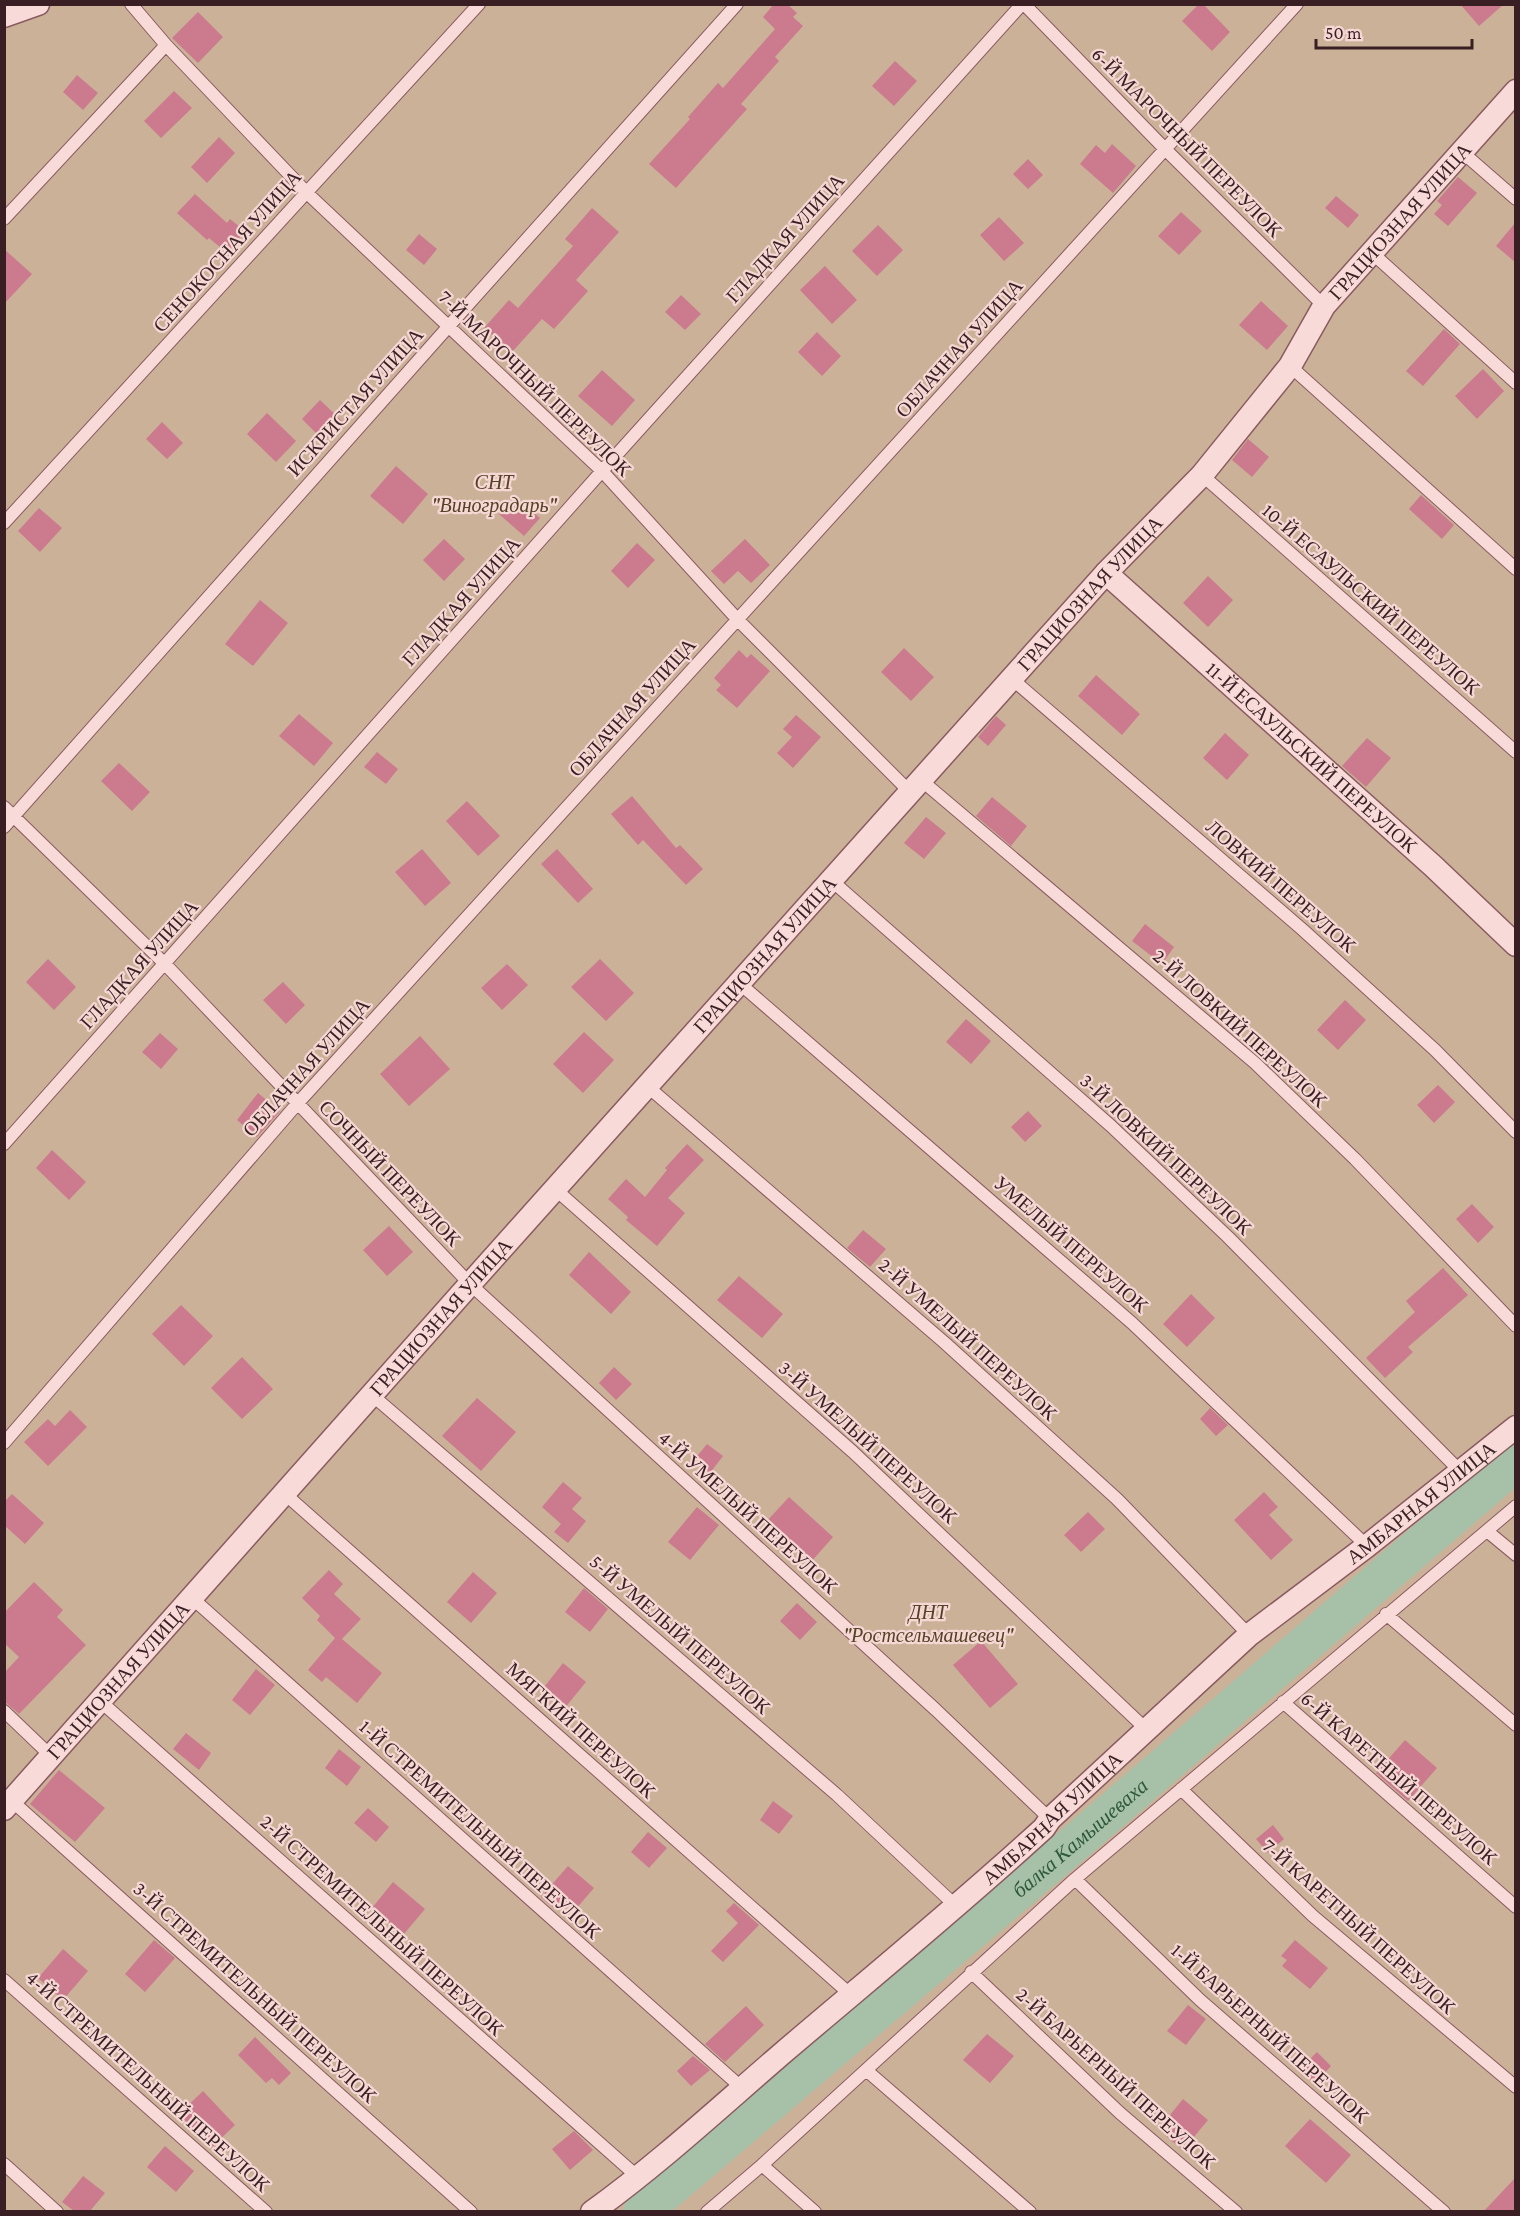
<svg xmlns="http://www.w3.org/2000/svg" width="1520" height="2216" font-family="'Crimson Pro',serif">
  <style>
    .green { fill: #ccb199 }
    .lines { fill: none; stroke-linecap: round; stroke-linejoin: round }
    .river { stroke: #a6c1a8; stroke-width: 38 }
    .building { fill: #cb7b8d }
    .service-casing { stroke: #895b60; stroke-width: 14 }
    .minor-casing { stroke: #895b60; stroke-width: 25 }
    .service { stroke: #f8dad8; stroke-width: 12 }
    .minor { stroke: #f8dad8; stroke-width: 22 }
    .labels { text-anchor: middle; stroke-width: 4.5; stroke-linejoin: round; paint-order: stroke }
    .street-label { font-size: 20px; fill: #391f23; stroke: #f5d7d4 }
    .park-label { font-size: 20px; font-style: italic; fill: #554226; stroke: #f5d7d4 }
    .water-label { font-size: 21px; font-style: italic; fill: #2e583b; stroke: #f5d7d4 }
  </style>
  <rect width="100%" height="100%" fill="#eec7c5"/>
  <path class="green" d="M5,5H1515V2211L5,2212Z"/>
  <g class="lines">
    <path class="river" id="s1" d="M642,2212L1083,1836L1516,1462"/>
  </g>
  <path class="building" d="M774,4H787L797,13L793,17L803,26L775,57L779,61L741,104L747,109L676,188L649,164L690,119L688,117L718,83L723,88L775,29L763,17Z
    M1199,4H1203L1230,32L1212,51L1182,21Z
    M1460,4H1504L1479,26Z
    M198,12L223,37L198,63L172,38Z
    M895,61L917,81L894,106L872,86Z
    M77,75L98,93L83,110L63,92Z
    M174,91L192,108L161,138L144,121Z
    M219,137L235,153L207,183L191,167Z
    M1112,144L1136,166L1113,193L1080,164L1096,145L1105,153Z
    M1028,159L1043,175L1028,189L1013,174Z
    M1458,177L1477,193L1448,226L1434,214L1442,205L1437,201Z
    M195,194L227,223L230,219L245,231L227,253L209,238L207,240L177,213Z
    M1336,196L1359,215L1348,228L1325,208Z
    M592,208L619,232L576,280L588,291L554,329L542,319L512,352L484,328L509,300L518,308L573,246L565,239Z
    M1181,212L1202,231L1179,255L1158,236Z
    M999,217L1024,243L1004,261L980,235Z
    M1515,223V262L1496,246Z
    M878,225L903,250L877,276L852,251Z
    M419,234L437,249L424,265L406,250Z
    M4,249L32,274L4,304Z
    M825,266L857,300L832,324L800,290Z
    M681,295L701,314L685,330L665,312Z
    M1261,301L1288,326L1267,350L1239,325Z
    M1444,329L1460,344L1423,386L1406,371Z
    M817,332L841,356L822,376L798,352Z
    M1483,369L1504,391L1477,419L1455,396Z
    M602,370L635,400L612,426L578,396Z
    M320,400L342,421L324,441L302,419Z
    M267,413L296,441L276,462L247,434Z
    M162,422L183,443L167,459L146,439Z
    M1248,439L1269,457L1252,477L1232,460Z
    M396,466L428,494L403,524L370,496Z
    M1421,495L1454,525L1442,539L1409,509Z
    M515,496L540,518L524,536L499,514Z
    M39,508L62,528L40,552L18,531Z
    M444,539L465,559L444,581L423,560Z
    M745,539L770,565L751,583L738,571L724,584L711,571Z
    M637,543L655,560L628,588L611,571Z
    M1208,576L1233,600L1208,627L1183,603Z
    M260,600L288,623L253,666L225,644Z
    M904,648L934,677L911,701L881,672Z
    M739,650L747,658L751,654L770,671L737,708L716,690L721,685L714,678Z
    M1096,675L1140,714L1122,735L1078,696Z
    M299,714L333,743L314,766L279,736Z
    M796,715L821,737L793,768L777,753L792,737L783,729Z
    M996,716L1006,725L988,746L978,737Z
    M1225,733L1249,755L1227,780L1203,758Z
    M1367,738L1391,758L1366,787L1342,766Z
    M377,752L398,769L386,784L364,767Z
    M119,763L150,792L132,811L101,781Z
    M632,796L676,848L680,845L703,869L686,885L643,840L638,845L611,814Z
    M992,797L1027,826L1011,846L976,816Z
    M467,801L500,836L478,856L446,821Z
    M926,817L946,833L924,859L904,843Z
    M422,849L451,883L425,906L395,872Z
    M557,849L593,889L578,903L541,864Z
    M1145,924L1174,947L1162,964L1132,941Z
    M48,959L76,987L54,1010L26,982Z
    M600,959L634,993L606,1021L571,987Z
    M507,964L528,985L502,1010L481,988Z
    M283,982L305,1005L286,1024L263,1000Z
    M1345,1000L1366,1020L1338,1050L1317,1030Z
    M966,1019L991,1041L971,1064L946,1042Z
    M584,1032L614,1060L583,1093L553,1064Z
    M160,1033L178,1049L161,1069L142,1052Z
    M420,1036L450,1069L409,1106L380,1074Z
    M1438,1085L1455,1102L1434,1123L1417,1105Z
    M258,1093L280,1111L257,1137L237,1120Z
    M1028,1111L1042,1126L1025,1142L1011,1127Z
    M687,1144L704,1160L668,1198L685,1213L657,1246L626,1220L628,1217L608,1199L626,1179L645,1197L667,1170L665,1168Z
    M52,1150L86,1182L69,1200L36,1168Z
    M1472,1204L1494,1227L1478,1243L1456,1219Z
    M389,1226L413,1252L387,1276L363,1250Z
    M863,1230L886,1249L870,1267L847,1248Z
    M589,1252L631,1292L611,1314L569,1275Z
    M1443,1268L1468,1295L1408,1347L1413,1352L1385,1378L1366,1358L1415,1312L1406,1301Z
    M739,1276L783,1314L762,1338L717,1300Z
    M1191,1294L1215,1318L1187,1347L1163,1324Z
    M181,1305L213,1336L184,1366L152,1334Z
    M242,1357L273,1389L242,1419L211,1388Z
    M614,1367L632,1384L616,1400L599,1383Z
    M477,1398L516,1432L481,1471L442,1436Z
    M1210,1408L1228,1425L1216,1436L1200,1419Z
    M70,1410L87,1427L48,1466L24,1442L48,1419L55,1426Z
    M707,1444L723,1456L710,1473L694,1460Z
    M563,1482L582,1498L572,1509L586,1521L568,1543L554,1532L561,1524L542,1507Z
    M1264,1492L1278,1507L1269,1515L1293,1540L1271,1560L1234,1520Z
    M12,1494L44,1523L25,1544L4,1525V1502Z
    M789,1497L833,1537L811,1562L766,1522Z
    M697,1507L719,1525L690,1560L668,1542Z
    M1088,1512L1105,1529L1081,1552L1064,1535Z
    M329,1570L343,1584L334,1594L361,1619L342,1639L382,1673L357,1703L326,1677L322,1682L308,1670L335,1638L317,1620L320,1616L302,1598Z
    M473,1572L497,1593L471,1623L447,1602Z
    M34,1582L63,1610L57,1617L86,1645L19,1714L4,1701V1673L19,1657L4,1643V1613Z
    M584,1588L608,1609L590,1632L565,1612Z
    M797,1603L817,1622L800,1640L780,1621Z
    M981,1641L1018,1684L990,1708L953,1665Z
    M563,1663L586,1682L564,1709L541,1691Z
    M256,1669L275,1685L250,1715L232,1700Z
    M186,1733L211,1753L199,1770L173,1749Z
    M1405,1740L1437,1768L1408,1801L1376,1773Z
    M339,1749L361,1767L347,1786L325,1768Z
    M59,1770L105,1808L75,1842L30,1804Z
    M773,1801L793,1816L779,1834L760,1820Z
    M368,1808L389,1827L376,1842L354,1823Z
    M1273,1825L1284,1839L1268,1853L1256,1839Z
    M648,1832L667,1848L649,1868L631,1852Z
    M568,1866L594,1888L575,1910L565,1901L556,1910L541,1897Z
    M393,1882L425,1909L404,1934L372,1908Z
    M734,1903L759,1925L723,1962L711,1951L738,1923L726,1911Z
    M154,1940L175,1958L145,1992L125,1974Z
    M1295,1940L1328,1968L1310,1989L1282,1966L1287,1960L1281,1956Z
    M63,1949L88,1971L63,2000L38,1978Z
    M1188,2005L1206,2019L1186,2045L1167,2031Z
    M746,2006L764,2025L725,2062L705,2044Z
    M987,2034L1014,2056L990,2083L963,2060Z
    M255,2037L291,2073L279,2085L272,2078L266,2083L238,2055Z
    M1317,2052L1331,2066L1315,2084L1300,2069Z
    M693,2056L710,2070L691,2086L677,2071Z
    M203,2091L235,2125L211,2148L179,2114Z
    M1183,2099L1208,2120L1183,2150L1167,2137L1174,2128L1165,2121Z
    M1310,2119L1351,2155L1326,2183L1285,2146Z
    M574,2131L593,2150L570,2170L552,2149Z
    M165,2146L194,2171L176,2192L147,2167Z
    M83,2176L105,2193L90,2211H74L62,2202Z
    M1515,2178V2211H1484Z"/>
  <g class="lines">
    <defs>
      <path id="service" d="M131,4L166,45L307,193L602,471L738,620L910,792
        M1024,4L1166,150L1324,306
        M1462,152L1516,199
        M4,219L166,45
        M1371,252L1516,383
        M1290,366L1516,569
        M1202,475L1516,752
        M4,523L479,4
        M1012,679L1303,930L1435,1050L1516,1132
        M921,780L1255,1063L1355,1159L1516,1326
        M4,807L165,964L470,1284L936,1710L1050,1819
        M4,827L448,327L737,4
        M831,880L1111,1126L1228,1237L1460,1471
        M739,983L1132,1323L1367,1546
        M647,1086L945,1343L1117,1499L1249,1635
        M4,1144L602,471L1022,4
        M555,1189L853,1452L1147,1730
        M372,1395L837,1795L957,1907
        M4,1443L297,1104L1297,4
        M285,1494L851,1995
        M1487,1531L1516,1555
        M192,1598L742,2088
        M1386,1614L1516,1725
        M100,1701L639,2178
        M1283,1702L1516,1907
        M4,1711L51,1756
        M1181,1789L1313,1916L1516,2087
        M12,1801L471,2212
        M1075,1879L1200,2000L1444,2212
        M971,1972L1120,2113L1236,2212
        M4,1980L266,2212
        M866,2070L1030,2212
        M4,2164L57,2212
        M762,2165L815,2212
        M707,2212L762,2165L1075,1879L1516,1506"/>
      <g id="minor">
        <path d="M4,16L38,4"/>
        <path id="s2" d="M1106,573L1433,866L1516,945"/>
        <path id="s3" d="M4,1809L470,1284L1106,573L1202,475L1290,366L1324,306L1516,91"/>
        <path id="s4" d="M592,2212C660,2163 721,2106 785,2051C872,1977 960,1905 1044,1828L1050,1819L1249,1635L1367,1546L1516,1427"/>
      </g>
    </defs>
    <use href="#service" class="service-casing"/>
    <use href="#minor" class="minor-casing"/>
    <use href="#service" class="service"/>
    <use href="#minor" class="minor"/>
  </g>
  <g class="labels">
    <g class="street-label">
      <text transform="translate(1187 142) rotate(45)" y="7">6-Й МАРОЧНЫЙ ПЕРЕУЛОК</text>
      <text dy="7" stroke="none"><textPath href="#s3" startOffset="2116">ГРАЦИОЗНАЯ УЛИЦА</textPath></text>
      <text transform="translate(785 238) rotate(-48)" y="7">ГЛАДКАЯ УЛИЦА</text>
      <text transform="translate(227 251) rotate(-48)" y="7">СЕНОКОСНАЯ УЛИЦА</text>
      <text transform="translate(959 348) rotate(-48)" y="7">ОБЛАЧНАЯ УЛИЦА</text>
      <text transform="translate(535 383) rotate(44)" y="7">7-Й МАРОЧНЫЙ ПЕРЕУЛОК</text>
      <text transform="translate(355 402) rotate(-48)" y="7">ИСКРИСТАЯ УЛИЦА</text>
      <text dy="7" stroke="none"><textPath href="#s3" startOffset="1630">ГРАЦИОЗНАЯ УЛИЦА</textPath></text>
      <text transform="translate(1371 599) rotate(41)" y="7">10-Й ЕСАУЛЬСКИЙ ПЕРЕУЛОК</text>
      <text transform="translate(461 601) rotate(-48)" y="7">ГЛАДКАЯ УЛИЦА</text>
      <text transform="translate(632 707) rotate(-48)" y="7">ОБЛАЧНАЯ УЛИЦА</text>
      <text dy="7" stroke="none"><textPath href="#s2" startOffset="276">11-Й ЕСАУЛЬСКИЙ ПЕРЕУЛОК</textPath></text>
      <text transform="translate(1281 886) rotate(41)" y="7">ЛОВКИЙ ПЕРЕУЛОК</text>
      <text dy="7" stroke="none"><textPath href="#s3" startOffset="1144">ГРАЦИОЗНАЯ УЛИЦА</textPath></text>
      <text transform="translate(139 964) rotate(-48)" y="7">ГЛАДКАЯ УЛИЦА</text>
      <text transform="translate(1240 1028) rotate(42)" y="7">2-Й ЛОВКИЙ ПЕРЕУЛОК</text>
      <text transform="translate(306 1067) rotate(-48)" y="7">ОБЛАЧНАЯ УЛИЦА</text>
      <text transform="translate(1166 1154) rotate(43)" y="7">3-Й ЛОВКИЙ ПЕРЕУЛОК</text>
      <text transform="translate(390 1173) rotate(46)" y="7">СОЧНЫЙ ПЕРЕУЛОК</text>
      <text transform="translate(1071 1244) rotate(41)" y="7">УМЕЛЫЙ ПЕРЕУЛОК</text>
      <text dy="7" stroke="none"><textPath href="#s3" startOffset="658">ГРАЦИОЗНАЯ УЛИЦА</textPath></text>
      <text transform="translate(968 1339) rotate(42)" y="7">2-Й УМЕЛЫЙ ПЕРЕУЛОК</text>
      <text transform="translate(868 1442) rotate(42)" y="7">3-Й УМЕЛЫЙ ПЕРЕУЛОК</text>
      <text dy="7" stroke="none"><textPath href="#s4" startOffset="1092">АМБАРНАЯ УЛИЦА</textPath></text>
      <text transform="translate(748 1512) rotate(42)" y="7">4-Й УМЕЛЫЙ ПЕРЕУЛОК</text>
      <text transform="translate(680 1634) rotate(41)" y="7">5-Й УМЕЛЫЙ ПЕРЕУЛОК</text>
      <text dy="7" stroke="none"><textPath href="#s3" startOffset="172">ГРАЦИОЗНАЯ УЛИЦА</textPath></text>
      <text transform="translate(581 1730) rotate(42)" y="7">МЯГКИЙ ПЕРЕУЛОК</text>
      <text transform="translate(1399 1778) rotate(41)" y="7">6-Й КАРЕТНЫЙ ПЕРЕУЛОК</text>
      <text dy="7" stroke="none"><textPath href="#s4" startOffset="606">АМБАРНАЯ УЛИЦА</textPath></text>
      <text transform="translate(480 1829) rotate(42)" y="7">1-Й СТРЕМИТЕЛЬНЫЙ ПЕРЕУЛОК</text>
      <text transform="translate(382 1925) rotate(42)" y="7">2-Й СТРЕМИТЕЛЬНЫЙ ПЕРЕУЛОК</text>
      <text transform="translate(1359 1926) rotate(42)" y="7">7-Й КАРЕТНЫЙ ПЕРЕУЛОК</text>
      <text transform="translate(255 1992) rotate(42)" y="7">3-Й СТРЕМИТЕЛЬНЫЙ ПЕРЕУЛОК</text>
      <text transform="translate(1270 2033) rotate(42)" y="7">1-Й БАРЬЕРНЫЙ ПЕРЕУЛОК</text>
      <text transform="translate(1116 2078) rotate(42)" y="7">2-Й БАРЬЕРНЫЙ ПЕРЕУЛОК</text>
      <text transform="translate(148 2081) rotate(42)" y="7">4-Й СТРЕМИТЕЛЬНЫЙ ПЕРЕУЛОК</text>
    </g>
    <g class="park-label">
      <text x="494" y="489">СНТ<tspan x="494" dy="23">"Виноградарь"</tspan></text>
      <text x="928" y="1619">ДНТ<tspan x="928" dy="23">"Ростсельмашевец"</tspan></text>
    </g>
    <g class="water-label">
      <text dy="7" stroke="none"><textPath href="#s1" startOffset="576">балка Камышеваха</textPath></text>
    </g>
  </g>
  <rect width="1520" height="2216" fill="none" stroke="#391f23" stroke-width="12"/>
  <path d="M1316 39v9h156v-9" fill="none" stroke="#391f23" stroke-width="3"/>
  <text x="1325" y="39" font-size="18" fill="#391f23" stroke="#f5d7d4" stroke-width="4.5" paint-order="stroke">50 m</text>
</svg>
